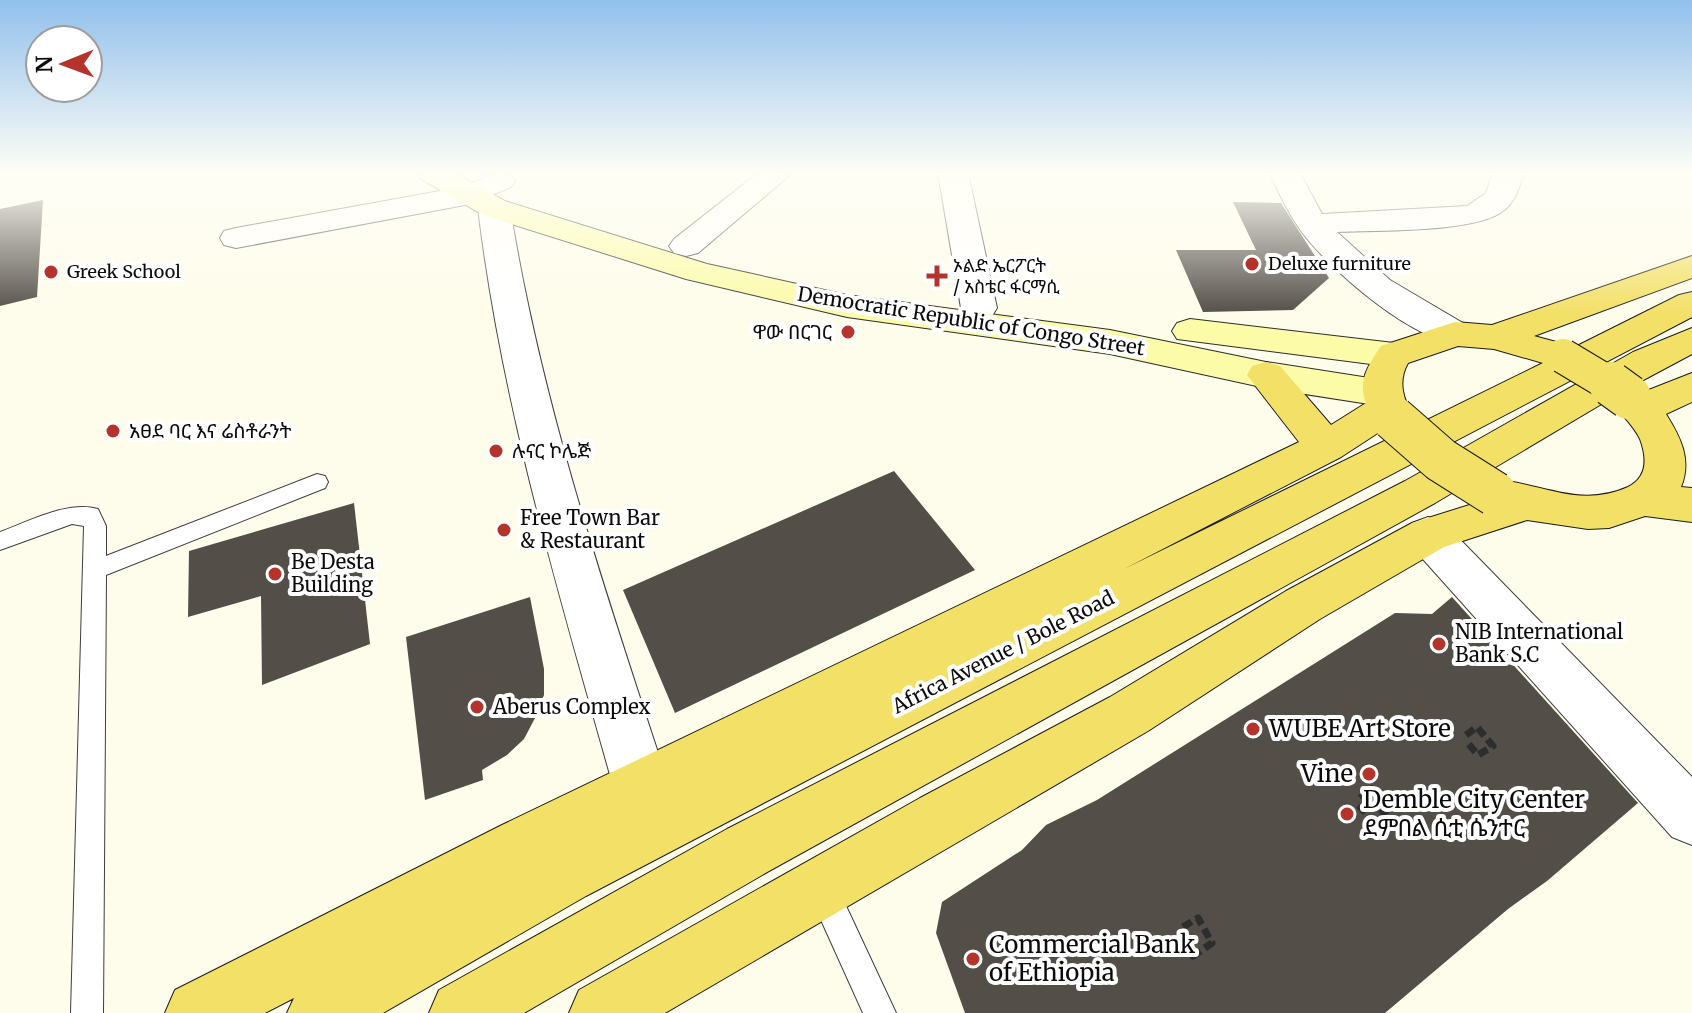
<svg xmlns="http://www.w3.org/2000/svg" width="1692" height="1013" font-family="Merriweather,'Noto Sans Ethiopic',serif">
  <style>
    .building { fill: #534e48 }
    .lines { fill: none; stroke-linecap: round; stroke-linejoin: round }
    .service-casing { stroke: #3e3e3e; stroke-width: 2 }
    .minor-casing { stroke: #3e3e3e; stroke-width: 2 }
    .secondary-casing { stroke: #2d2d2d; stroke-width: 2 }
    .primary-casing { stroke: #1c1c1c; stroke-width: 2 }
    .path { stroke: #2d2d2d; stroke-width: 7; stroke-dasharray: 10 5; stroke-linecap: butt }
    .service { fill: #fff; fill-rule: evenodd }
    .minor { fill: #fff; fill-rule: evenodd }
    .secondary { fill: #fbfba8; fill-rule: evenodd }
    .primary { fill: #f3e066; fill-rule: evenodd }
    .primary-bridge-far1-casing { stroke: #1c1c1c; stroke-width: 36; stroke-linecap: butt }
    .primary-bridge-casing { stroke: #1c1c1c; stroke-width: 46; stroke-linecap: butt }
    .primary-bridge-far1 { stroke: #f3e066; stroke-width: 34 }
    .primary-bridge { stroke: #f3e066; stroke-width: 44 }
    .poi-dot { fill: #b4332a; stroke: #fff; stroke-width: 3 }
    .labels { text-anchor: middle; stroke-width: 8; stroke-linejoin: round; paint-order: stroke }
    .far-poi-label { font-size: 18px; fill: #0b0b0b; stroke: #fff; text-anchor: start }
    .street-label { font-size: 20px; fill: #0b0b0b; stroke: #fff }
    .poi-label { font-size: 20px; fill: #0b0b0b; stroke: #fff; text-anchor: start }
    .near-poi-label { font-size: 24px; fill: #0b0b0b; stroke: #fff; text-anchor: start }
  </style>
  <rect width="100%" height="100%" fill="#fefcea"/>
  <path class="building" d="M43,200L37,297L0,306V209Z
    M1233,202L1281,203L1329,278L1293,310L1203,312L1176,250H1256Z
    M894,471L975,570L675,713L623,590Z
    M354,503L370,644L262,685L261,596L188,617L189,551Z
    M530,597L544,669V695L535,718L524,739L507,755L482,770L483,780L425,800L406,637Z
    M1452,597L1638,803L1547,881L1508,909L1385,1013H965L936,933L942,902L1022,850L1046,825L1097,800L1395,613L1432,614Z"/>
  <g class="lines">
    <defs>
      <path id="service" d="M317,474L325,476L328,482L325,488L106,575L103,1013H71L84,526L72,524L0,550V532C28,522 68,500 98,509L106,526V556Z
        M822,874L833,878L896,1013H863L807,889L811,878Z"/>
      <path id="minor" d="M495,173L511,175L515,181L511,187L470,204L236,248L224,245L220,238L224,231L236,228L462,187Z
        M758,173L790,175L698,253L686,256L674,253L669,246L674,239Z
        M938,173H968L997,308L992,316L979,319L966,316L961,308Z
        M1270,173H1300L1322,214L1467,206L1486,193L1493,173H1523C1520,188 1515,202 1503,211C1476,233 1375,230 1337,232L1390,280L1468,326L1473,334L1468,342C1424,354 1323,264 1299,228C1288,212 1278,192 1270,173Z
        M494,199L505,201L510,208C542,408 607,597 670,789L662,808L642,816L622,808L614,789C560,597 502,407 478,208L483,201Z
        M1428,517L1444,523L1692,777V845L1672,837L1412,547L1405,535L1412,523Z"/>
      <path id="secondary" d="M417,173H455L505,201L707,264L847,295L1110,330L1266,362L1382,380L1396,384L1402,393L1396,402L1382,406L1266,388L1110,354L847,317L758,296L686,279L483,215L421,179Z
        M1190,319L1394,343L1407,346L1413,355L1407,364L1394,367L1177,339L1172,331L1177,323Z"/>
      <path id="primary" d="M1692,256V278L1534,336L1575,347L1679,295L1692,292V317L586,896L383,1013H287L294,998L265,1013H165L175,990L502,825L1299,442L1247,375L1252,366L1266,362L1280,366L1331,425L1366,403C1357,381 1369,364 1381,346L1455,322L1492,325ZM1458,346L1494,349L1543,363L1124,569L1341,457L1384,429L1393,432L1407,428L1413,418C1404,399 1397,383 1408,363Z
        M1692,328V354L1634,385L1646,391L1692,373V402L1666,414C1681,438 1692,460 1681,487L1692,488V522L1645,516L1609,528L1588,529L1527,520L1444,547L1320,619L1148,731L665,1013H569L579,990L920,798L1110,697L1286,591L1412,523L1479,502L1475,495L1482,484C1487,482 1494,479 1500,480C1545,485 1581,508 1628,487C1648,477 1647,458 1640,439C1633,424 1619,413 1610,399L1435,503L769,871L524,1013H429L439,990L727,829L1405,481L1633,352Z"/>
    </defs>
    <use href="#service" class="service-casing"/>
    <use href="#minor" class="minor-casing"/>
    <use href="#secondary" class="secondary-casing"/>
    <use href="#primary" class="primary-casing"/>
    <path class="path" d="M1466,735L1477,727L1493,746L1478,755L1466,741
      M1359,805L1371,820L1387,810L1372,789L1360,798
      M1183,927L1198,918L1212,943L1193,956L1183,936"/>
    <use href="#service" class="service"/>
    <use href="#minor" class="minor"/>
    <use href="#secondary" class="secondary"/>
    <use href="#primary" class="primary"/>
    <defs>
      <path id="primary-bridge-far1" d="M1563,356L1613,386"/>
      <path id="primary-bridge" d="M1611,384L1629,397
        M1393,418L1441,460L1495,494"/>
    </defs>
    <use href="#primary-bridge-far1" class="primary-bridge-far1-casing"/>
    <use href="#primary-bridge" class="primary-bridge-casing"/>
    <use href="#primary-bridge-far1" class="primary-bridge-far1"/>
    <use href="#primary-bridge" class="primary-bridge"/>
  </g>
  <linearGradient id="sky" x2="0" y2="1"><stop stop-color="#92c0ec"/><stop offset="0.55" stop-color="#fffef6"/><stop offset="1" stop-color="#fffef6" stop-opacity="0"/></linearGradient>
  <rect width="1692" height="315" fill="url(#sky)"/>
  <g class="poi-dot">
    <circle cx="1252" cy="264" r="8"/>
    <circle cx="51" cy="272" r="8"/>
    <path d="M933 264h8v8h8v8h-8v8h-8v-8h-8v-8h8z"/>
    <circle cx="848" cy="332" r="8"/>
    <circle cx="113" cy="431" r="8"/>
    <circle cx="496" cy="451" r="8"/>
    <circle cx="504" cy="530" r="8"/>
    <circle cx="275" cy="574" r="8"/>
    <circle cx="1439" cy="644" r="8"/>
    <circle cx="477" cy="707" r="8"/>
    <circle cx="1253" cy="729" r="8"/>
    <circle cx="1369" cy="774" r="8"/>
    <circle cx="1347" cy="814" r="8"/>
    <circle cx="973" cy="959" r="8"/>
  </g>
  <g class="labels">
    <g class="far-poi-label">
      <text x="1268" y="270">Deluxe furniture</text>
      <text x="953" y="272">ኦልድ ኤርፖርት<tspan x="953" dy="21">/ አስቴር ፋርማሲ</tspan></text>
      <text x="67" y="278">Greek School</text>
    </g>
    <g class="street-label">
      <text transform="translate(971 321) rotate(9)" y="7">Democratic Republic of Congo Street</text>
      <text transform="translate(1003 652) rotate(-27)" y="7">Africa Avenue / Bole Road</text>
    </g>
    <g class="poi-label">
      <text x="832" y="339" text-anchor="end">ዋው በርገር</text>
      <text x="129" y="438">አፀደ ባር እና ሬስቶራንት</text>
      <text x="512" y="458">ሉናር ኮሌጅ</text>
      <text x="520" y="525">Free Town Bar<tspan x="520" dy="23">&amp; Restaurant</tspan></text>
      <text x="291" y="569">Be Desta<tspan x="291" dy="23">Building</tspan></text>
      <text x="1455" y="639">NIB International<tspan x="1455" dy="23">Bank S.C</tspan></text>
      <text x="493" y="714">Aberus Complex</text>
    </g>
    <g class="near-poi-label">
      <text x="1269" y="737">WUBE Art Store</text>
      <text x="1353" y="782" text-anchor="end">Vine</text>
      <text x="1363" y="808">Demble City Center<tspan x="1363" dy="28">ደምበል ሲቲ ሴንተር</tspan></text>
      <text x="989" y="953">Commercial Bank<tspan x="989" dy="28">of Ethiopia</tspan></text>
    </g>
  </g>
  <g transform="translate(64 64) rotate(269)"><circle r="38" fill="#ffffff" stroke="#9d9d9d" stroke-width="2"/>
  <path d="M0-6L14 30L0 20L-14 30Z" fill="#b4332a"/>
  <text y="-12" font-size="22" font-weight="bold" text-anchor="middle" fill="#0b0b0b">N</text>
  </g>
</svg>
